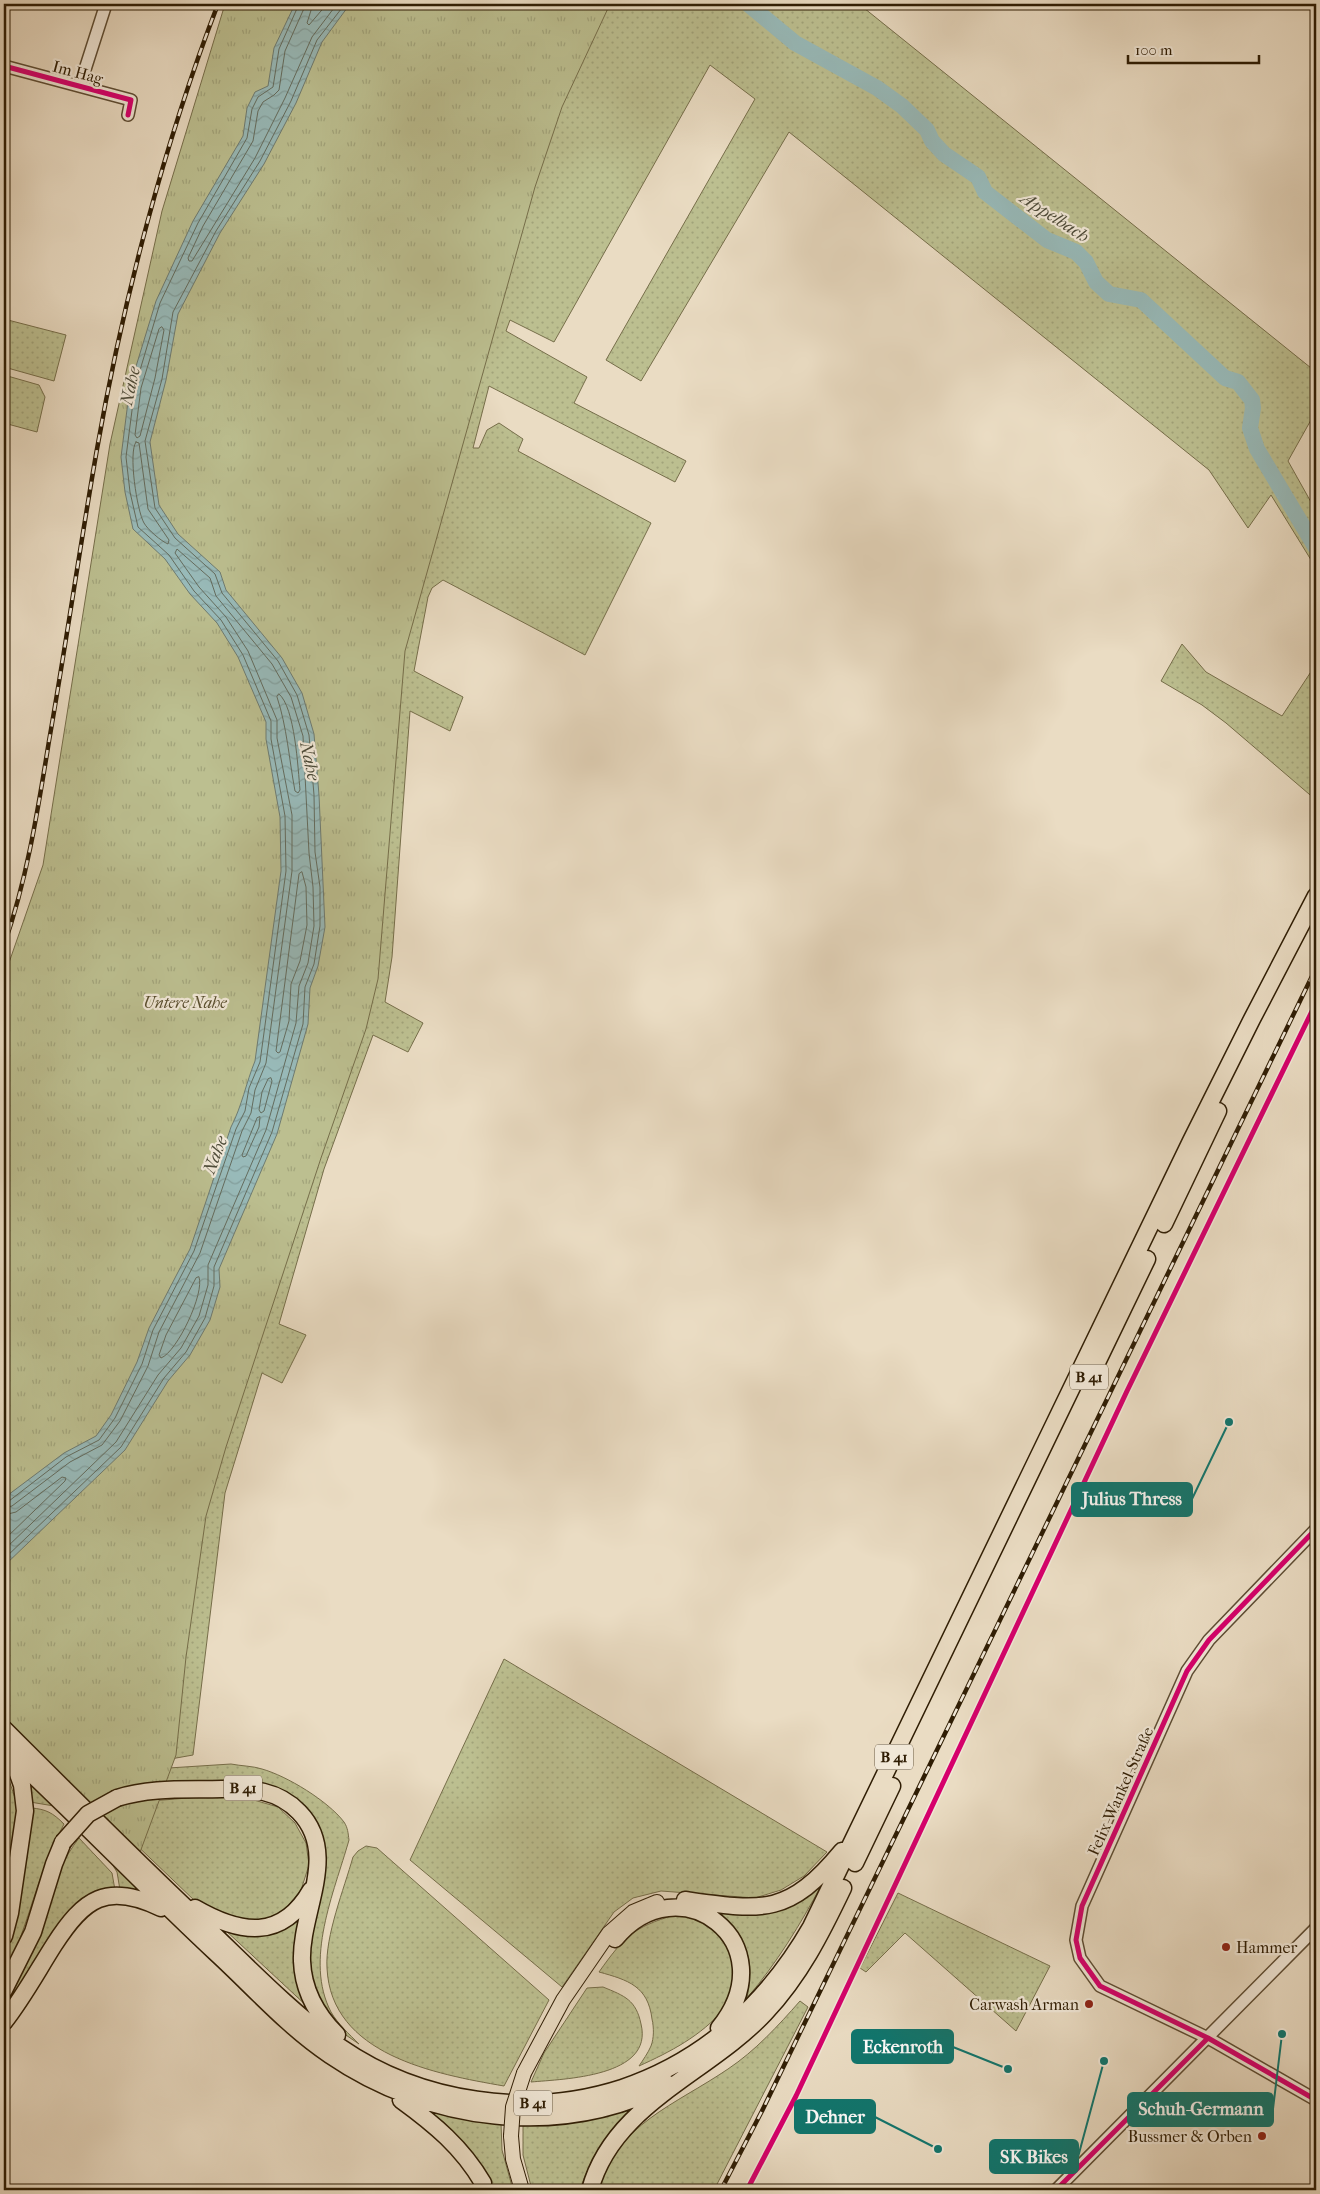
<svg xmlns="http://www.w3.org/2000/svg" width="1320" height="2194" font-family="'IM FELL French Canon',serif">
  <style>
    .grass { fill: url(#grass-dots); stroke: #766e4a }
    .park { fill: url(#park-tufts); stroke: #766e4a }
    .water { fill: url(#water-waves); stroke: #6e7b71 }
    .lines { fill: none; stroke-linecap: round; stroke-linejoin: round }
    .shore { stroke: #646c5e; stroke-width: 1 }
    .river { stroke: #98bab9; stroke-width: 16 }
    .minor-casing { stroke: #5e4d34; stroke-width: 14 }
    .major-casing { stroke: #2f1d04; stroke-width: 16 }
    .highway-casing { stroke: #2f1d04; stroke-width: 19 }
    .minor { stroke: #f1e8d8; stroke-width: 11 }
    .major { stroke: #eadcc3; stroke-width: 14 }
    .highway { stroke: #eadcc3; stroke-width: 16 }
    .rail-casing { stroke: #2f1d04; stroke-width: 4.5 }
    .rail { stroke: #f1e8d8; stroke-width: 2.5; stroke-dasharray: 8; stroke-linecap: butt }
    .major-bridge-casing { stroke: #2f1d04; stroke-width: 16; stroke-linecap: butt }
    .highway-bridge-casing { stroke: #2f1d04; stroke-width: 19; stroke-linecap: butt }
    .major-bridge { stroke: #eadcc3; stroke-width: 14 }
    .highway-bridge { stroke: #eadcc3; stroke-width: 16 }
    .cycleway-casing { stroke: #f1e8d8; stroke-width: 8 }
    .cycleway { stroke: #d6006c; stroke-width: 5 }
    .poi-dot { fill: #8f2418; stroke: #f1e8d8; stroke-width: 2 }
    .labels { text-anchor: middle; stroke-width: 4.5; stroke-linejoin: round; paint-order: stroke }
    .shield { fill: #f1e8d8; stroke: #695a44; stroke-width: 1 }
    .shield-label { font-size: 15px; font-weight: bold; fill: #2f1d04 }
    .street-label { font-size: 16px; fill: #2f1d04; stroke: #f1e8d8 }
    .park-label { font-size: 16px; font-style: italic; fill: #594e2e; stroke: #f1e8d8 }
    .poi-label { font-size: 16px; fill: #2f1d04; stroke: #f1e8d8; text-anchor: end }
    .water-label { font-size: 18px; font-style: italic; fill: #4e4c3a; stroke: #f1e8d8 }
    .leader { fill: none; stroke: #0f766e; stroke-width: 2 }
    .callout-dot { fill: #0f766e; stroke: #f1e8d8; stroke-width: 2 }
    .callout { fill: #0f766e; stroke: #0f766e; stroke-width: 2 }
    .callout-label { font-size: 18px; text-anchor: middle; font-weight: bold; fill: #fff }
  </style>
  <defs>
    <pattern id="grass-dots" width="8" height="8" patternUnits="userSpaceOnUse" patternTransform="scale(1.25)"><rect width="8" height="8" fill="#bcbf90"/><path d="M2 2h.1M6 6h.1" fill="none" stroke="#a2a47b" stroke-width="1.8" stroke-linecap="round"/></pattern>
    <pattern id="park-tufts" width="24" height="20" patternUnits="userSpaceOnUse" patternTransform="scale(1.25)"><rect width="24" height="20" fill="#bcbf90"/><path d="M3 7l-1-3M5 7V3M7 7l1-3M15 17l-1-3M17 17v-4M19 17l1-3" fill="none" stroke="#a2a47b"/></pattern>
    <pattern id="water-waves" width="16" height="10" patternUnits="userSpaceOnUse" patternTransform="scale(1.25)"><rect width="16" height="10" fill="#98bab9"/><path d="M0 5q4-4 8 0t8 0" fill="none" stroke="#839f9d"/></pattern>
  </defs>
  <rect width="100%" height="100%" fill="#eadcc3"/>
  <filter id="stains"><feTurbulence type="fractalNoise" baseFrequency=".004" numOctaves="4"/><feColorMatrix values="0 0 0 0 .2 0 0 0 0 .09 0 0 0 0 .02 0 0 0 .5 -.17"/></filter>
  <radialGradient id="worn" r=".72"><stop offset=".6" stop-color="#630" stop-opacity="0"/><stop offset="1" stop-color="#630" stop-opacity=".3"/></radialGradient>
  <path class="grass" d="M350,4H859L1316,372V411L1288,461L1316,511V568L1271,495L1248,528L1209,470L789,132L641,381L606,360L755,99L710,65L554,342L510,320L506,331L587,377L574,403L686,461L675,482L489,386L473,448H479L487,430L499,423L523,439L518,451L651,523L585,655L443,580L432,588L428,597L414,671L463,697L450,731L410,711L392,957L385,1002L423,1023L408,1052L373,1035L324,1169L279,1324L306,1335L282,1383L262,1373L225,1493L193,1755L165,1760Z
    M4,319L66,335L54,381L4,367Z
    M4,375L39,385L45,397L37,432L4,423Z
    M1182,644L1206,672L1282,716L1316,664V800L1226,723L1202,705L1161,681Z
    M504,1659L827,1852L804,1876L781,1890L755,1898L661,1891L633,1898L614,1912L562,1987L410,1860Z
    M231,1764C241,1766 253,1766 262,1769C287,1776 328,1801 344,1822C348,1828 348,1833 349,1840C334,1893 304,1960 331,2012C338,2024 349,2034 359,2044L340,2031L311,1990L307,1941L322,1887L295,1799L99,1784L153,1769Z
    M21,1772L54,1806L30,1802Z
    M4,1773L9,1780L18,1807L4,1899Z
    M200,1797L247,1798L278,1807L295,1823L306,1843L309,1865L301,1890L286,1908L268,1920L246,1923L196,1902L105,1815L151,1801Z
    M31,1808C46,1809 53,1813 64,1824C37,1872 29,1927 4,1976V1951L13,1923Z
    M79,1838L112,1873L115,1890L104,1892L4,2015C4,1997 13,1988 20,1973C40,1929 49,1877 79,1838Z
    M366,1846L377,1848L549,2000L504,2086C435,2074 331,2055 327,1968C325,1936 344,1889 353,1857L358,1851Z
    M112,1864L149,1898L120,1890L117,1872Z
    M822,1884C800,1925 777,1963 747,1998C755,1959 747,1941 719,1913C762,1917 789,1912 822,1884Z
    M898,1893L1050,1966L1016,2031L905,1933L866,1972L860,1968Z
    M299,1913L310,2009L224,1929Z
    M675,1915C682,1916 691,1916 698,1919C724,1931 739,1960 732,1988C730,1995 729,2004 724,2009C701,2036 670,2052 639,2066C643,2060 648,2053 651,2046C654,2038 654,2028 652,2019C648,1986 628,1980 599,1972C624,1937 633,1927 675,1915Z
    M603,1987C625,1996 636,2000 641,2024C654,2077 564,2079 531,2082L544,2053L587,1988Z
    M800,2001L808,2007L714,2190H597C617,2124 675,2105 728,2069C755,2051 778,2026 800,2001Z
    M646,2101C614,2127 593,2150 580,2190H532L523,2155V2126L601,2117Z
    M421,2108L475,2122L501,2123L502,2150L513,2190H494L483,2174Z"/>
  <path class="park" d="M225,4H610L562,107L535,187L405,651L378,979L366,1029L321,1158L226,1447L206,1516L186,1657L176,1755L139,1855L4,1723V977L43,865L110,444L162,211Z"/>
  <path class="water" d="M295,4H350L322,42L296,103L264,164L220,233L178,314L166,380L150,442L159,505L178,534L220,572L226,590L282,658L302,693L314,734L319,795L325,927L318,966L310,988L308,1024L277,1134L219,1269L220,1287L210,1320L190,1355L168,1381L125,1450L4,1566V1498L64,1453L96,1436L111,1415L137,1362L149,1328L190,1249L231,1127C242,1106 246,1083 255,1061L281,871L280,817L266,739V722L238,657L217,623L190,594L165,559L133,529L125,492L121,457L130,386L156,301L193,221L243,136L247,108L255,92L268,86L274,48Z"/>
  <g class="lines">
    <path class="shore" d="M306,4L285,51L279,90L274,95L263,102L258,111L253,141L203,226L188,258L189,261H192L255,158L285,98L312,37L337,4
      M313,4L307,23L309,25L327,4
      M162,327L164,330L155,378L140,436L137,438L135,435L141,388L159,329Z
      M136,442L139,443L148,509L169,540L168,544C161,541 148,530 144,523C137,511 128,452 136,442Z
      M279,694C295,707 298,769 300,790L298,793L295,791C289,759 287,727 277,697Z
      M302,872L306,887L307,925L300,961L291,984L289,1021L280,1052L278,1053L276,1051L299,874Z
      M271,1078L272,1081L264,1111L261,1113L259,1110L262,1092L268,1079Z
      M260,1117L259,1127L246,1156L243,1157L242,1155L257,1118Z
      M199,1277C205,1293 177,1352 161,1358L159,1355L166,1335L196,1278Z
      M4,1502L9,1501L66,1457L99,1440L115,1418L142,1364L153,1330L194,1251L236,1129L245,1111L249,1088L260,1062L286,871L285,816L271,739V721L243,655L221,620L194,591L169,555L138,527L130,492L126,457L135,387L160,303L198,223L247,138L252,109L258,97L273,87L279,49L299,4
      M4,1508L12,1506L70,1462L102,1445L120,1421L148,1366L159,1332L200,1253L242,1131L251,1113L255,1090L266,1063L292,871V815L277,738V720L248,651L226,617L199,587L175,553L177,549L210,578L216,596L272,664L291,697L303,736L309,853L313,887L314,926L308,963L299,986L296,1023L266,1130L208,1265V1285L199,1316L181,1348L158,1375L116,1442L4,1550
      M4,1515L16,1512L62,1477L66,1478L65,1481L4,1540
      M4,1559L121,1447L164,1378L186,1352L205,1318L214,1286V1267L272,1132L303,1024L305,987L314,964L320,926V887L315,852L314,795L309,735L297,695L278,661L222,593L215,574L175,538L155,508L145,441L162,379L173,312L216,231L260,161L291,101L317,40L345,4"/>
    <path class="river" d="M748,4L795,43L877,88L902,106L927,130L932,141L944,154L978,177L985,192L1047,240L1076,252L1086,262L1096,282L1109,294L1141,300L1225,378L1238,382L1252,400L1253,408L1250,428L1257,449L1316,548"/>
    <defs>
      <path id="minor" d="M4,66L131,100L128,115
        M80,85L106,4
        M1316,1529L1209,1640L1187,1671L1082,1906L1076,1940L1080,1958L1100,1986L1208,2038L1316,2100
        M1056,2190L1316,1928"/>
      <path id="major" d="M524,2073L563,2000L609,1933L633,1912L657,1902
        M511,2136L513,2159L522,2190"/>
      <path id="highway" d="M1164,1224L1218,1111
        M1089,1379L1147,1259
        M4,1729C70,1795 136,1861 204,1925C248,1967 291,2012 340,2047C421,2103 529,2118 622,2088C705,2060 768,2002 811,1927L1191,1141L1252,1019L1316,896
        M4,1748C76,1814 144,1886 216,1953C253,1987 288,2027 330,2055C428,2122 560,2140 668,2084
        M117,1798C151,1787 187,1790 222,1789C251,1788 278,1790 299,1812C340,1854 300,1912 302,1961C303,1990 317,2015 337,2035
        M855,1863L892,1786
        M685,1900C763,1911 788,1916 842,1851
        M195,1908C240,1934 282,1941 311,1890
        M4,1936L10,1913L25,1811L22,1785L13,1760
        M615,1939C679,1861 788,1943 719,2028
        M4,1990L33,1932L54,1864L63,1842
        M4,2022C23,1998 38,1970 54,1945C84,1898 107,1882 161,1908
        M401,2100C434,2124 462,2147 483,2183
        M590,2190C613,2104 708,2074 765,2013C800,1976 822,1932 843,1888"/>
    </defs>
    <use href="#minor" class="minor-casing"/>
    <use href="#major" class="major-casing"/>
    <use href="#highway" class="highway-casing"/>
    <use href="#minor" class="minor"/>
    <use href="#major" class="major"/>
    <use href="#highway" class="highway"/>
    <defs>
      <path id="rail" d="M4,945C27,880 38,809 49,741C66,644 80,546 97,449C123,301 164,144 218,4
        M721,2190L762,2111L1316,968"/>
    </defs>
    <use href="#rail" class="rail-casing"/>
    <use href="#rail" class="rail"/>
    <defs>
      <path id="major-bridge" d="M511,2136L513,2107L524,2073"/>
      <path id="highway-bridge" d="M63,1842L88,1814L117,1798"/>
    </defs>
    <use href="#major-bridge" class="major-bridge-casing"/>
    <use href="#highway-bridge" class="highway-bridge-casing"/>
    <use href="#major-bridge" class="major-bridge"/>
    <use href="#highway-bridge" class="highway-bridge"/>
    <defs>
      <path id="cycleway" d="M4,66L131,100L128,115
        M1316,1529L1209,1640L1187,1671L1082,1906L1076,1940L1080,1958L1100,1986L1208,2038L1316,2100
        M747,2190L796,2096L1127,1391L1316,1003
        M1056,2190L1208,2038"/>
    </defs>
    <use href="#cycleway" class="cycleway-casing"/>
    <use href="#cycleway" class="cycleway"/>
  </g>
  <g class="poi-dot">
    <circle cx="1226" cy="1947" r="5"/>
    <circle cx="1089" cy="2004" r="5"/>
    <circle cx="1262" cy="2136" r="5"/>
  </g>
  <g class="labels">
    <g class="shield">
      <rect x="1070" y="1364.5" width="38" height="25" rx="4"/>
      <rect x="875" y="1744.5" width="38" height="25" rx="4"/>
      <rect x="224" y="1775.5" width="38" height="25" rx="4"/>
      <rect x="514" y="2090.5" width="38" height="25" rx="4"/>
    </g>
    <g class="shield-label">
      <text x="1089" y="1382">B 41</text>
      <text x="894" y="1762">B 41</text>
      <text x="243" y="1793">B 41</text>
      <text x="533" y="2108">B 41</text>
    </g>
    <g class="street-label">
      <text transform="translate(78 72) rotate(15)" y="6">Im Hag</text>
      <text transform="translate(1120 1791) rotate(-66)" y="6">Felix-Wankel-Straße</text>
    </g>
    <g class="park-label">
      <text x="185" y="1008">Untere Nahe</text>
    </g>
    <g class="poi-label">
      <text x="1236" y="1953" text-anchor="start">Hammer</text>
      <text x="1079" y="2010">Carwash Arman</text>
      <text x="1252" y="2142">Bussmer &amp; Orben</text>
    </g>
    <g class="water-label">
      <text transform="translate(1055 217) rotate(33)" y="6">Appelbach</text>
      <text transform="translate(130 386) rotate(-78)" y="6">Nahe</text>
      <text transform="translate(310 761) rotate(78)" y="6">Nahe</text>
      <text transform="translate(215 1155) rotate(-69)" y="6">Nahe</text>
    </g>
  </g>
  <path class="leader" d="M1229 1422L1192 1499M1008 2069L953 2047M1282 2034L1273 2109M938 2149L875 2117M1104 2061L1078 2157"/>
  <g class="callout-dot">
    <circle cx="1229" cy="1422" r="5"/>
    <circle cx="1008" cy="2069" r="5"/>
    <circle cx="1282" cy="2034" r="5"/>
    <circle cx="938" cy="2149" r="5"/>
    <circle cx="1104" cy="2061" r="5"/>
  </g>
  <g class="callout">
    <rect x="1072" y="1483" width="120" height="33" rx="5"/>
    <rect x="852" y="2030" width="101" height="33" rx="5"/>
    <rect x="1128" y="2093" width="145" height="33" rx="5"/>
    <rect x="795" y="2100" width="80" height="33" rx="5"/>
    <rect x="990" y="2140" width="88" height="33" rx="5"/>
  </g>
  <g class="callout-label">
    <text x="1132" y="1505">Julius Thress</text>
    <text x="903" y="2053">Eckenroth</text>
    <text x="1201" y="2115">Schuh-Germann</text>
    <text x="835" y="2123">Dehner</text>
    <text x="1034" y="2163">SK Bikes</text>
  </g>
  <rect width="1320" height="2194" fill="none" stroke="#eadcc3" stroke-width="20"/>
  <rect x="5" y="5" width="1310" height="2184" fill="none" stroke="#2f1d04" stroke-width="2.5"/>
  <rect x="10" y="10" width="1300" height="2174" fill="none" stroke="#2f1d04"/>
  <path d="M1128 55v8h131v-8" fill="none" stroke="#2f1d04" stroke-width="2.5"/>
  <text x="1135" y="55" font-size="15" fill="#2f1d04" stroke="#f1e8d8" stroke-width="4" paint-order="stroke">100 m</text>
  <rect width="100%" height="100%" filter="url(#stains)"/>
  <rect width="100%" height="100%" fill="url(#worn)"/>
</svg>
